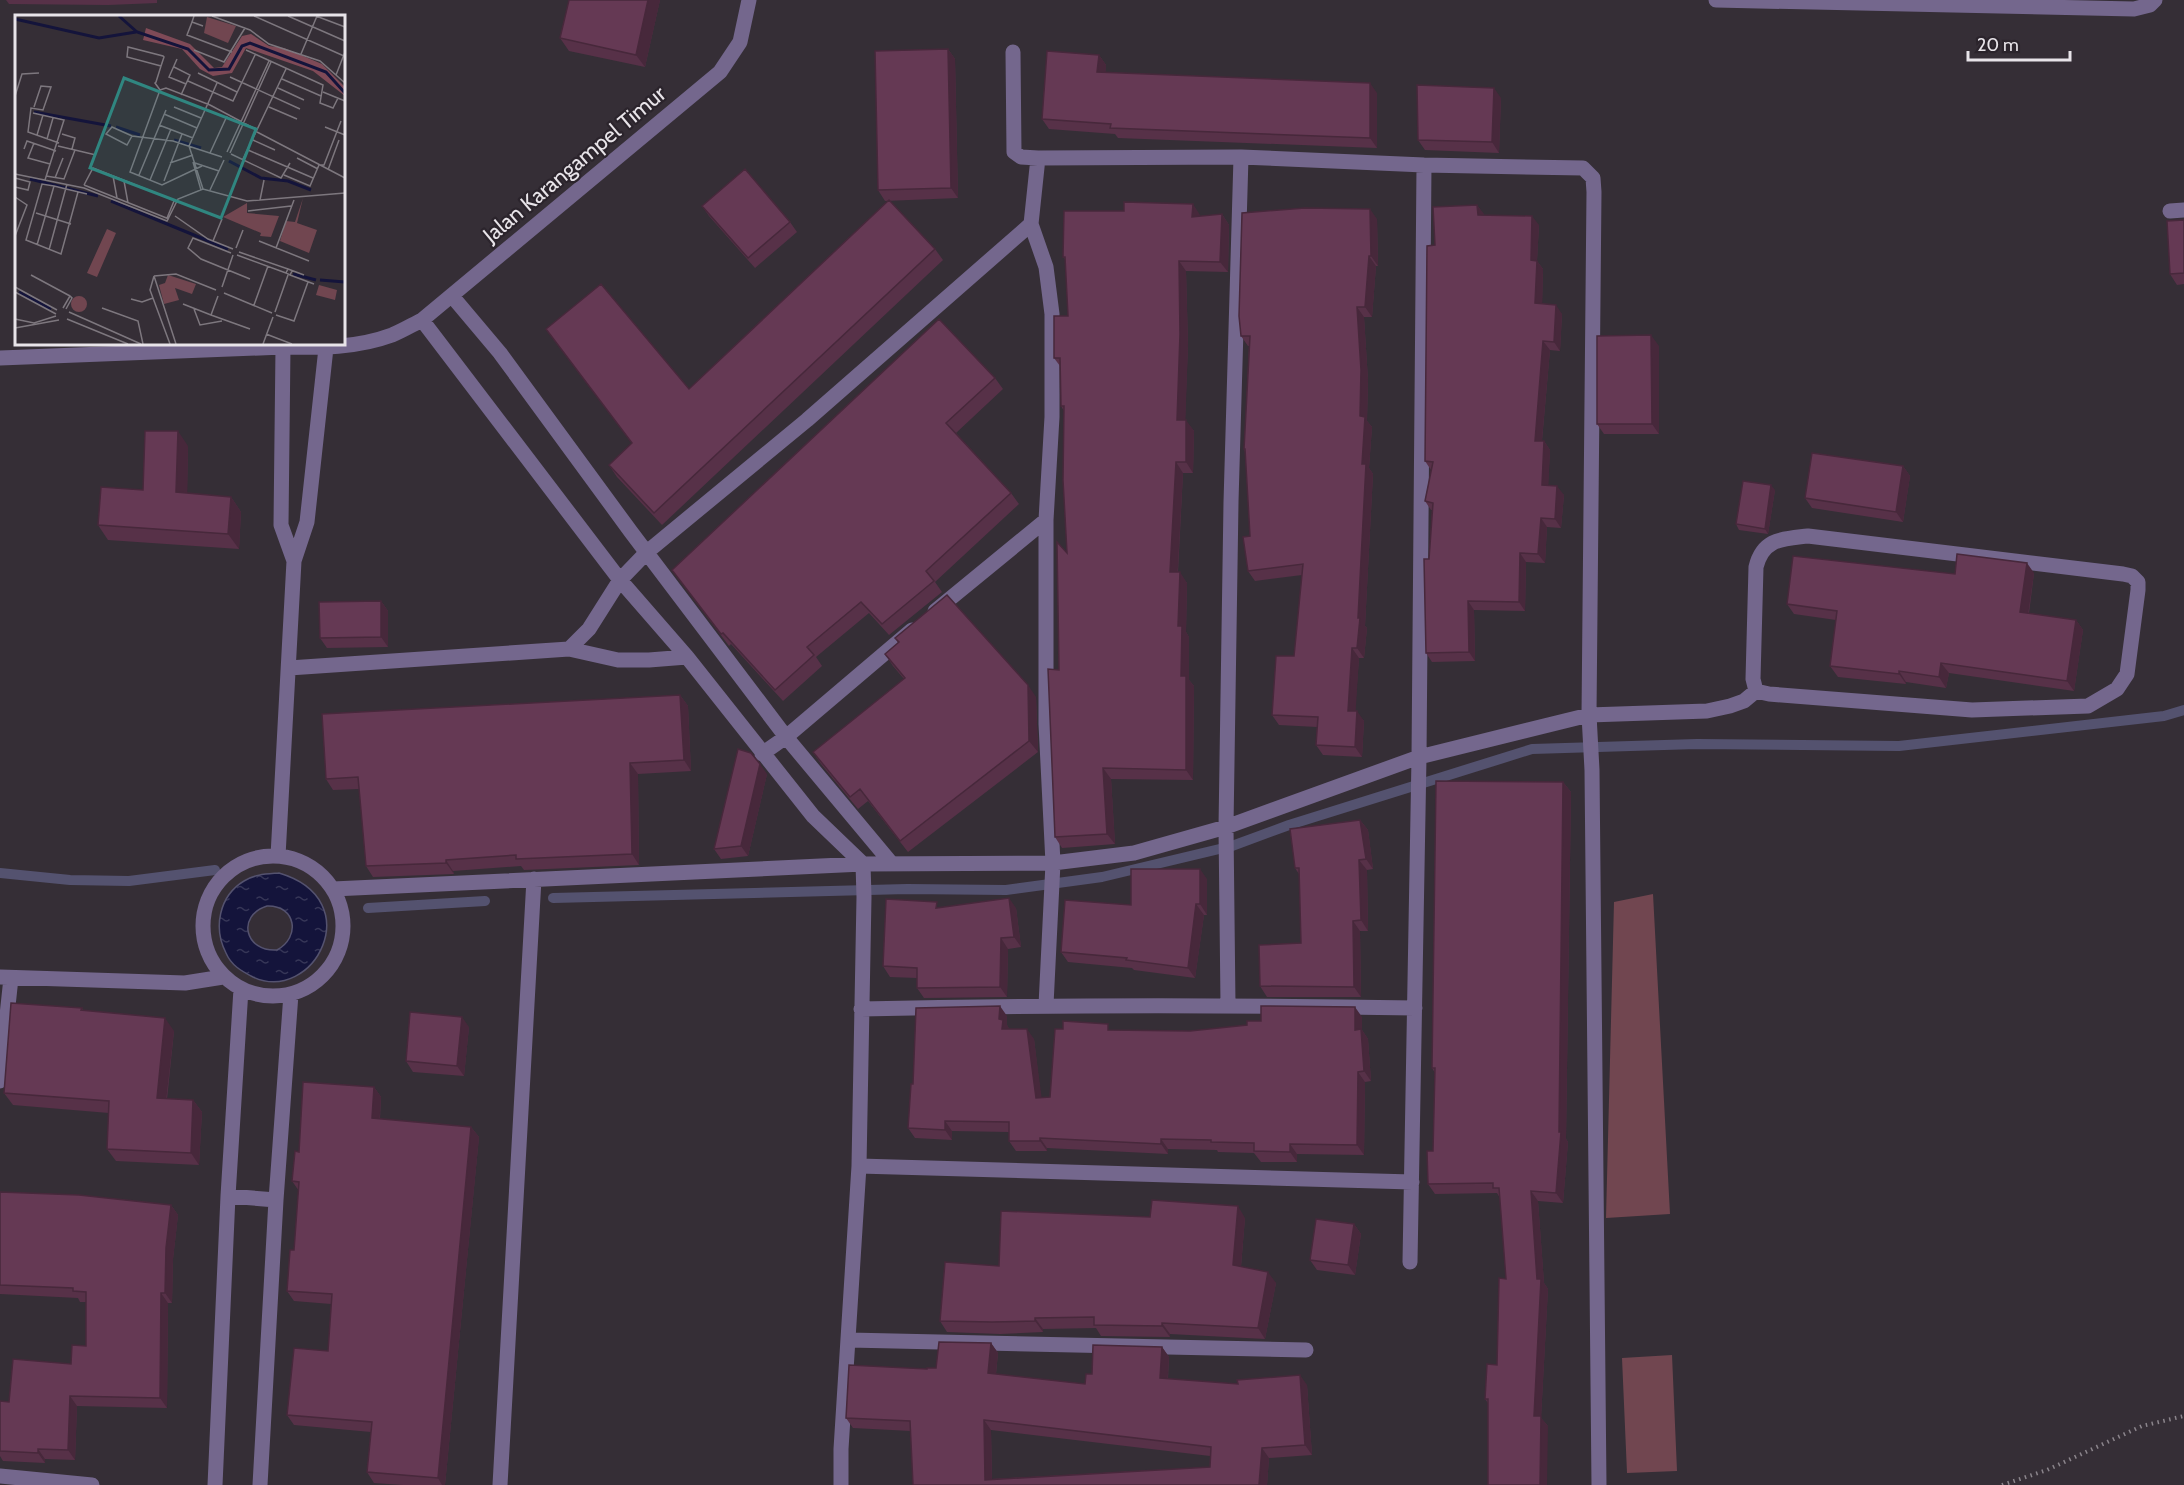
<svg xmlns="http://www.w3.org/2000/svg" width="2184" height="1485" font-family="Cabin,sans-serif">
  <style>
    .green { fill: #714650 }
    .water { fill: url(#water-ripples); stroke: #54526f; stroke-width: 1.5; fill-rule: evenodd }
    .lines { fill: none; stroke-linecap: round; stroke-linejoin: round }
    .stream { stroke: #54526f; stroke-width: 10 }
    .path { stroke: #8b858c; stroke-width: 4; stroke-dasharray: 1.5 4.5; stroke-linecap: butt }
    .minor { stroke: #74678d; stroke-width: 15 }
    .wall { fill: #573148; fill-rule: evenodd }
    .shaded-wall { fill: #47283b }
    .building { fill: #653954; stroke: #47283b; stroke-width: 1.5; fill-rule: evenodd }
    .labels { text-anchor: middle; stroke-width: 4.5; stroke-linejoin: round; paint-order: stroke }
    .street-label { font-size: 22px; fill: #e8e4e9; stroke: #2b242c }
    .inset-river { fill: none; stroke: #14143b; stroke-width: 3 }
    .inset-road { fill: none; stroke: #7d777e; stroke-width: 1.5 }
    .view { fill: #308680; fill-opacity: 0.15; stroke: #308680; stroke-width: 3 }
    .inset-edge { fill: none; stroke: #e8e4e9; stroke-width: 3 }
  </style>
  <defs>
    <pattern id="water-ripples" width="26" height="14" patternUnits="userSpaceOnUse" patternTransform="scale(1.5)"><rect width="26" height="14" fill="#14143b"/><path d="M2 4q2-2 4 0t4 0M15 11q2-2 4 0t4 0" fill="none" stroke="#363657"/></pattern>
  </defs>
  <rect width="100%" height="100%" fill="#352e36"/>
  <path class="green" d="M1653,894L1670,1214L1606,1218L1614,902Z
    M1672,1355L1677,1471L1627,1473L1622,1358Z"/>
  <path class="water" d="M279,873C370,900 313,1005 253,977C241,971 231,965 226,953C213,928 219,896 244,881C255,874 267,874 279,873ZM267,906C296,905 301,937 277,950C245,952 236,916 267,906Z"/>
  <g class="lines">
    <path class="stream" d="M0,873L70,880L129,881L215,870
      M553,898L907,889L1006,890L1102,877L1232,846L1289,825L1532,749L1697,744L1899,746L2164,716L2184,710
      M368,908L485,901"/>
    <path class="path" d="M2002,1485L2047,1470L2142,1426L2184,1416"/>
    <path class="minor" d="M1716,0L2134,9L2150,5L2155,0
      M1013,52L1014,152L1021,157L1038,158
      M2170,211L2184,210
      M1031,224L1046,267L1052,314V417L1046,520V724L1053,863L1046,1005
      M452,296L500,353L631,532L786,737L892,864
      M422,320L620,580L687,657L813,816L863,864L864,897L859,1166L841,1449V1485
      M283,347L281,525L294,561
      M0,358L283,347C320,348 357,348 392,335C402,331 412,325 422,320L720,72L740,42L749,0
      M1808,536L2123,574L2132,576L2138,582V590L2127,674L2117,689L2088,706L1972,710L1769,694L1756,691L1753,679L1756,567C1763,538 1783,539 1808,536Z
      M935,611L1046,520
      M569,649L589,629L620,580L647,552L807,420L1031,224L1038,158L1241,157L1424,165L1583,168L1593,178L1594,192L1589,715L1592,770L1599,1485
      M289,668L569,649L618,660H649L687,657
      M762,754L786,737L912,630
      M203 926a70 70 0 1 1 140 0a70 70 0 1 1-140 0Z
      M278,856L294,561L307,522L326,348
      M333,889L863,864L1053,863L1134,853L1226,827L1419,757L1589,715L1707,711L1730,706L1744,701L1756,691
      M0,977L185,983L223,977
      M1228,1005L1226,827L1231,502L1241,157
      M861,1009C1046,1005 1231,1005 1415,1008
      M0,1081L11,978
      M859,1166L1412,1182
      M228,1196L276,1200
      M1410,1262L1419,757L1424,165
      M849,1340L1306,1350
      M0,1476L92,1485
      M215,1485L228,1196L241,989
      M260,1485L276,1200L291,994
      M500,1485L534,879"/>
  </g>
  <path class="wall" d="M6,0H157V3L108,5L9,4Z
    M660,0L645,67L569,51L560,38Z
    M948,49L955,59L958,198L885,201L878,190Z
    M1099,55L1106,65L1105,73L1377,93V148L1118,138L1115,134L1049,129L1042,119Z
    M1501,98L1499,153L1425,150L1418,140Z
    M1477,205L1484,215L1539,225L1537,261L1543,269L1542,304L1562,314L1560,351L1550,350L1542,441H1544L1550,450L1548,485L1564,495L1561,528L1547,527L1545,563L1526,562L1525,611L1474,610L1475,661L1432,662L1426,653L1429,559L1432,510H1431L1425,501L1431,470L1425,461L1435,245Z
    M702,206L790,222L797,232L755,268L709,216Z
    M1222,214L1229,225L1228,272L1186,271L1188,345L1185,420L1194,431L1193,473H1183L1178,572L1187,583L1186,632L1189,637V680L1194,686L1193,780L1111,779L1115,844L1062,848L1055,837L1059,670L1067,553L1064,411L1061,406L1060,366L1054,358L1068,316L1065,259L1063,257L1200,215V216Z
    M1377,219L1378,266H1376L1372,317H1364L1368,380L1367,421L1372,427L1369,468L1373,474L1365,626L1367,628L1364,658H1359L1355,711L1364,721L1362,757L1323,755L1316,745L1317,727L1279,725L1272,715L1294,656L1302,575L1255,581L1248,571L1250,536L1245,452L1244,449L1249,346H1248L1241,336Z
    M2184,220V284L2177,285L2170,274Z
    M935,249L943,260L662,525L617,477L609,465L632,443L546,329L689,389Z
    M1659,346V434H1604L1597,424Z
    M995,378L1003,389L956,433L1011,493L1019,504L935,582L942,592L889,635L869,613L816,657L822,666L783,701L731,644L729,646L672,570Z
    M188,446L187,493L231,497L241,512L239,549L108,540L98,525L143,490Z
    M1903,466L1910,476L1903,522L1812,508L1805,498Z
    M1775,490L1768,534L1739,530L1736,524Z
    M2034,573L2029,613L2076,620L2083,630L2074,691L1949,673L1946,688L1906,682V684L1838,677L1830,666L1836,620L1794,614L1787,604L1955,574Z
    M381,601L388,611V647L327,648L320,638Z
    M895,638L1036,697L1038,752L908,852L868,801L858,809L821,764L813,752L904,679L893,666L885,654L898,643Z
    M680,695L688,706L691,771L638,774L639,865L524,870L521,866L453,871L454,874L373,877L366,866L359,789L333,790L326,779Z
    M767,774L748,856L721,859L714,849Z
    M1563,782L1571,792L1566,1139L1568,1142L1563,1203L1538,1201L1544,1283L1548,1289L1541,1418L1548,1426L1488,1403L1485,1399L1497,1365L1506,1279L1500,1198L1497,1193L1435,1194L1428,1184L1433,1151L1435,1073L1432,1068Z
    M1360,820L1368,830L1373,869L1367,870L1368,931H1360L1361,997H1267L1260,986L1301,943L1299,874L1295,868Z
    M1207,879V915H1204L1195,978L1134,970L1132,968L1068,962L1061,952L1131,905Z
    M941,907L1016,908L1021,947L1008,949L1007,997L924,998L917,988V978L890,977L883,966Z
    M82,1008L83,1010L174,1031L167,1099L193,1100L202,1112L199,1165L116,1161L107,1149L109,1113L13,1105L4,1093Z
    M1007,1016V1025L1009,1029L1034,1039L1041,1098L1050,1097L1112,1030L1190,1031L1247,1025L1261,1021L1362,1017V1030L1368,1039L1371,1081L1365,1082L1364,1155L1297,1154V1162H1261L1254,1153L1218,1152L1217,1150L1168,1149V1154L1047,1148V1151H1016L1009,1141V1132L952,1131V1140L915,1138L908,1128L913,1084Z
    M469,1027L464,1076L413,1072L406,1061Z
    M374,1087L381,1097L380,1119L471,1127L479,1137L445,1485H403L374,1483L367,1472L371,1432L294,1425L287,1415L328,1351L331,1304L294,1301L287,1291L294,1250L299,1191L292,1181L299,1152Z
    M0,1192L171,1205L178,1215L173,1259L172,1303H168L167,1408L77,1406L75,1460L45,1459V1463L3,1461L0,1456V1401L9,1402L71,1364L86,1346V1302H80L78,1298L0,1294Z
    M1150,1217L1245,1218L1241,1267L1276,1283L1265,1339L1170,1334V1337L1101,1336L1096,1328L1043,1329V1332L1000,1334L947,1332L940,1321L999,1266Z
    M1354,1224L1361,1234L1355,1275L1317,1270L1310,1260Z
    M991,1343L998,1353L996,1374L1085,1384L1092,1374L1162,1347L1169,1357L1168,1379L1238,1384L1307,1385L1312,1455L1269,1458L1267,1485H913L911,1431L853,1428L846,1418L927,1369L936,1368ZM991,1430L1210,1456V1467L992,1479Z"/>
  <path class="shaded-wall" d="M648,0H660L645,67L636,55Z
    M948,49L955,59L958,198L951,188Z
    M1099,55L1106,65L1105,82L1097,72Z
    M1370,83L1377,93V148L1370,138Z
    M1494,88L1501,98L1499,153L1492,142Z
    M1193,204L1200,215V227L1192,217Z
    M1477,205L1484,214V224L1478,215Z
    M1370,209L1377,219L1378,266L1371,256Z
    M1222,214L1229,225L1228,272L1220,262Z
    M1532,216L1539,225L1537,261L1543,269L1542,312L1535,303L1531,260Z
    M1369,256L1376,266L1372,317L1365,307Z
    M1179,261L1186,271L1188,345L1185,431L1177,420Z
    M1556,305L1562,314L1560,351L1554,342Z
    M1357,307L1364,317L1368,380L1367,421L1372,427L1369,468L1373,474L1365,626L1367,628L1364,658L1357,648L1358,618L1360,416Z
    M1651,335L1659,346V434L1652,424Z
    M1543,341L1550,350L1541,450L1535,441Z
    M1186,420L1194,431L1193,473L1186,462Z
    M178,431L188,446L187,507L176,492Z
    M1544,441L1550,450L1548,494L1542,485Z
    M1176,462L1183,473L1177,583L1170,572Z
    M1903,466L1910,476L1903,522L1896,512Z
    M1771,485L1775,490L1768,534L1765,529Z
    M1557,486L1564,495L1561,528L1555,519Z
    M231,497L241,512L239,549L228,534Z
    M1541,518L1547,527L1545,563L1538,554Z
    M1520,553L1526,562L1525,611L1519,602Z
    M2027,563L2034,573L2027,622L2020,612Z
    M1180,572L1187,583L1186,632L1189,637V680L1194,686L1193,780L1186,770L1178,626Z
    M381,601L388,611V647L381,637Z
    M1468,601L1474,610L1475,661L1469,652Z
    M2076,620L2083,630L2074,691L2067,681Z
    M1352,648L1359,658L1355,721L1348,711Z
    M1941,663L1949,673L1946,688L1939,677Z
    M1899,671L1906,682V684L1899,674Z
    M1028,685L1036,697L1038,752L1029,741Z
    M680,695L688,706L691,771L684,760Z
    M1357,711L1364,721L1362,757L1355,747Z
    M630,763L638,774L639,865L632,854Z
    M760,764L767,774L748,856L741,846Z
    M1103,768L1111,779L1115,844L1107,834Z
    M1563,782L1571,792L1566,1139L1568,1142L1563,1203L1556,1193L1559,1132Z
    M1360,820L1368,830L1373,869L1366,859Z
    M446,860L453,871L454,874L446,863Z
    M1359,860L1367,870L1368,931L1361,920Z
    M1200,869L1207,879V915L1200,904Z
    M1009,898L1016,908L1021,947L1014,937Z
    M1196,904L1204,915L1195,978L1188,968Z
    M1353,921L1360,931L1361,997L1354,987Z
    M1001,938L1008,949L1007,997L1000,987Z
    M1000,1006L1007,1016V1025L1010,1030L1002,1029L999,1019Z
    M1355,1007L1362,1017V1030L1368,1039L1371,1081L1364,1071L1355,1030Z
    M462,1017L469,1027L464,1076L457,1066Z
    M165,1018L174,1031L165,1110L157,1098Z
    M1027,1029L1034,1039L1043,1108L1036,1098Z
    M1358,1072L1365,1082L1364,1155L1357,1145Z
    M374,1087L381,1097L379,1128L372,1118Z
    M193,1100L202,1112L199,1165L191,1153Z
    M945,1121L952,1131V1140L945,1130Z
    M471,1127L479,1137L445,1485H442L438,1478Z
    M1040,1138L1047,1148V1151L1040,1141Z
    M1161,1139L1168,1149V1154L1161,1144Z
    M1290,1144L1297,1154V1162L1290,1152Z
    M1531,1191L1538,1201L1544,1283L1548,1289L1541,1418L1548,1426L1547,1485H1540L1534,1416L1537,1279Z
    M171,1205L178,1215L173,1259L172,1303L165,1293L166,1248Z
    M1238,1206L1245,1218L1240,1277L1233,1265Z
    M1354,1224L1361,1234L1355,1275L1348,1265Z
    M1268,1272L1276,1283L1265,1339L1258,1328Z
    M161,1293L168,1303L167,1408L160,1398Z
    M1035,1318L1043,1329V1332L1035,1321Z
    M1162,1323L1170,1334V1337L1162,1326Z
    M991,1343L998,1353L995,1383L988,1373Z
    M1162,1347L1169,1357L1167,1388L1160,1378Z
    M1300,1375L1307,1385L1312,1455L1305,1445Z
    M70,1396L77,1406L75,1460L68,1450Z
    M984,1420L991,1430L992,1485L985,1480Z
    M1262,1448L1269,1458L1267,1485H1259Z
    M38,1449L45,1459V1463L38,1453Z"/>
  <path class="building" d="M569,0H648L636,55L560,38Z
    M948,49L951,188L878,190L875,51Z
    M1047,51L1099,55L1097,72L1370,83V138L1110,128L1111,124L1042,119Z
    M1417,85L1494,88L1492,142L1418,140Z
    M745,169L790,222L748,258L702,206Z
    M889,200L935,249L654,513L609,465L632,443L546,329L601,284L689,389Z
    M1124,202L1193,204L1192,217L1222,214L1220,262L1179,261L1180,334L1177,420H1186V462H1176L1170,572H1180L1178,626H1182L1181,676H1186V770L1103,768L1107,834L1055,837L1048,669L1059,670L1057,542L1067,553L1063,480L1064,406H1061L1060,358H1054V316H1068L1065,257H1063L1064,211H1124Z
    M1477,205L1478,215L1532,216L1531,260L1537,261L1535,303L1556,305L1554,342L1543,341L1535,441H1544L1542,485L1557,486L1555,519L1541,518L1538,554L1520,553L1519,602L1468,601L1469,652L1426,653L1424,559H1429L1433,503L1425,501L1433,462L1425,461L1427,246L1435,245L1433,207Z
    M1305,208L1370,209L1371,256H1369L1365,307H1357L1361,370L1360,416L1365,417L1362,464H1366L1358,618H1360L1357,648H1352L1348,711H1357L1355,747L1316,745L1318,717L1272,715L1276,656H1294L1303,564L1248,571L1243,537L1250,536L1245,449H1244L1250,336H1241L1239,316L1242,213Z
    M2184,220V273L2170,274L2167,221Z
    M939,319L995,378L946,423L1011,493L926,571L934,581L882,624L861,602L807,647L814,655L775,690L723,633L721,634L672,570Z
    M1651,335L1652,424H1597V336Z
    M145,431H178L176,492L231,497L228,534L98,525L101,487L143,490Z
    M1812,453L1903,466L1896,512L1805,498Z
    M1743,481L1771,485L1765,529L1736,524Z
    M1957,554L2027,563L2020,612L2076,620L2067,681L1941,663L1939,677L1899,671V674L1830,666L1837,611L1787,604L1793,556L1955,574Z
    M947,595L1028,685L1029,741L900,841L860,789L850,797L813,752L905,678L885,654L899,642L895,638Z
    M381,601V637L320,638L319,602Z
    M680,695L684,760L630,763L632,854L516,859V855L446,860V863L366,866L358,777L326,779L322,714Z
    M738,749L751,753L760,764L741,846L714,849Z
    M1436,781L1563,782L1559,1132H1561L1556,1193L1531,1191L1537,1279H1541L1534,1416H1541L1540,1485H1488V1399H1485L1487,1364L1497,1365L1499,1278L1506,1279L1499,1188H1493V1183L1428,1184L1427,1151H1433L1435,1068H1432Z
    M1360,820L1366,859L1359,860L1361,920L1353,921L1354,987L1260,986L1259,945L1301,943L1299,868H1295L1290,829Z
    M1131,869H1200V904H1196L1188,968L1126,960L1127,958L1061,952L1065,900L1131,905Z
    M1009,898L1014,937L1001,938L1000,987L917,988V968L883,966L886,899L937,902L936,908Z
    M11,1003L82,1008L81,1010L165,1018L157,1098L193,1100L191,1153L107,1149L109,1101L4,1093Z
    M1000,1006L999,1019L1003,1020L1002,1029H1027L1036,1098L1050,1097L1055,1029H1063V1021L1108,1024V1030L1190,1031L1247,1025V1021H1261V1006L1355,1007V1030L1361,1029L1364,1071L1358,1072L1357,1145L1290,1144V1152L1254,1151V1143L1211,1142V1140L1161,1139V1144L1040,1138V1141H1009V1122L945,1121V1130L908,1128L911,1084H913L916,1008Z
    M410,1012L462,1017L457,1066L406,1061Z
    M303,1082L374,1087L372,1118L471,1127L438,1478L367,1472L372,1422L287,1415L294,1348L328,1351L332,1294L287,1291L290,1250H294L299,1182L292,1181L295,1151L299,1152Z
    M0,1192L79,1195L171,1205L166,1248L165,1293H161L160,1398L70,1396L68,1450L38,1449V1453L0,1451V1401L9,1402L13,1359L71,1364L72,1345L86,1346V1292L73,1291V1288L0,1285Z
    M1152,1200L1238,1206L1233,1265L1268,1272L1258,1328L1162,1323V1326L1094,1325V1317L1035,1318V1321L992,1322L940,1321L945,1262L999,1266L1001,1211L1150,1217Z
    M1316,1219L1354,1224L1348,1265L1310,1260Z
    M939,1342L991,1343L988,1373L1085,1384L1086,1374H1092L1093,1345L1162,1347L1160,1378L1238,1384L1237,1380L1300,1375L1305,1445L1262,1448L1259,1485H913L910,1421L846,1418L849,1365L927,1369V1368H936ZM984,1420L1211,1447L1210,1467L985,1480Z"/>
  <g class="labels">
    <g class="street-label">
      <text transform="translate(574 164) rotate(-40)" y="8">Jalan Karangampel Timur</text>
    </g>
  </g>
  <g transform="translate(15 15)">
    <rect width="330" height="330" fill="#352e36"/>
    <path d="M192,2L221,11L213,28L189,18ZM92,214L101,218L82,262L72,258ZM153,260L181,269L177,279L160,273L164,285L149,289L144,270L150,268ZM304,270L322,275L320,285L301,280ZM56 289a8 8 0 1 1 16 0a8 8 0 1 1-16 0Z" fill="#714650"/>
    <path d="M131,13L175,29L199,53L207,52L227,21L236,19L254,31L269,33L307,49L330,72V81L298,56L231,33L217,58L198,61L185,54L167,34L128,25Z" fill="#7f4a57"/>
    <path d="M288,183L282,208L302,215L294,238L265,226L271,206L280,207ZM232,188V198L264,201L256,222L245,221L246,218L208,202Z" fill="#714650"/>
    <path class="inset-river" d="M104,1L122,17L173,34L194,55L214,54L227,31L235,28L311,57L330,78M0,4L84,23L121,17M19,97L96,111M101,112L125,120M159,125L186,133M214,146L246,163L273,166L296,175M15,164L83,181M96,186L213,234M278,259L301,265M305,265L330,267M4,277L36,294"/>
    <path class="inset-road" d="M179,1L177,7L188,11M197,1L235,15L254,29L305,46L330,68M239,1L329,41M273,1L330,26M301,1L330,12M177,7L172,20L217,37M179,35L209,47L230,13M231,35L308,70L305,88L318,93L323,83M286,39L302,1M162,44L154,62L171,69M159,52L175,60L166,80M183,58L222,77M321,60L330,37M215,62L285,94M267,64L306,81M173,66L218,86L240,40M263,73L289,85M145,75L115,157L147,170L187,151M145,75L140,68L141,67L146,51L149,42L148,41L113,32L112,42L146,51M145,75L151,73L195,90L242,115M308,77L330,86M0,81L7,59L24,58M19,92L26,71L36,72L28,95L16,93L13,117L44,128M159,92L186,103M254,92L282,104M18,98L49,105L30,165M149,99L182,113M144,110L178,123M310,112L330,120M242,117L330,163M47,119L60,123L57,134M22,120L28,100M117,121L112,130L91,119L97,112L117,121L158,126L207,142M32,124L38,103M238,125L260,135M19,128L13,143L35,149M43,131L81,140M9,134L12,126L41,136M233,135L298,163M212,137L254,46M195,138L212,101M215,138L256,47M216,139L266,163L275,148M282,143L303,154M228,144L271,54M178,147L186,175M155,148L178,140M180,148L204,156M313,155L324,125M0,159L69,173L152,206L163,184L188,174L232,186L330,178M124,160L151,95M269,160L295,171L304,150H309L326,106M31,161L49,164L60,135M98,161L102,183M0,163L15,167L13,175L0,172M40,163L48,143M135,165L156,114M109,166L113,188M149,166L167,119M69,170L78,153L161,186M69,170L154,204M188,174L174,131L202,68M195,175L209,145M63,177L46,239L11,225L27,169L39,171L51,174L72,179M0,182L12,190L0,221M245,185L249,165M233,196L276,191M21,198L56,209M160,201L193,224L218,234M152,203L159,186M198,226L207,204M244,226L294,246M22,230L39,171M221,233L228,215M261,233L279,185M34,235L52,169M224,237L273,254M216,238L178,223L173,233L186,244L235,264M222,240L271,258M277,256L275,260L271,258L273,254L289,260M16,260L55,281M275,260L299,269M139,261L135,275L155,329M139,261L161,329M139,261L161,259L201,275M0,272L42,295M207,272L218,240M0,277L41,299M209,278L257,298M203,281L196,300L235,314M116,284L127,287L138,283M168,289L196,300M239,290L253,251M48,293L55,281L57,283L51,294M87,293L123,306L128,329M179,294L185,310L207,306M54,297L126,329M260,297L273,260M261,300L279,306L293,267M0,304L19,308L41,301M52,304L113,329M0,313L44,305M251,319L277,329M248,329L258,302"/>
    <path class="view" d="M109,63L241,114L206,203L75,153Z"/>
    <rect width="330" height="330" class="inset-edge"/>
  </g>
  <path d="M1968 51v9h102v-9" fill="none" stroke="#e8e4e9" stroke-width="3"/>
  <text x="1977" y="51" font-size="18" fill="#e8e4e9" stroke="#2b242c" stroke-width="4.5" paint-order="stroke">20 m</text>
</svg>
